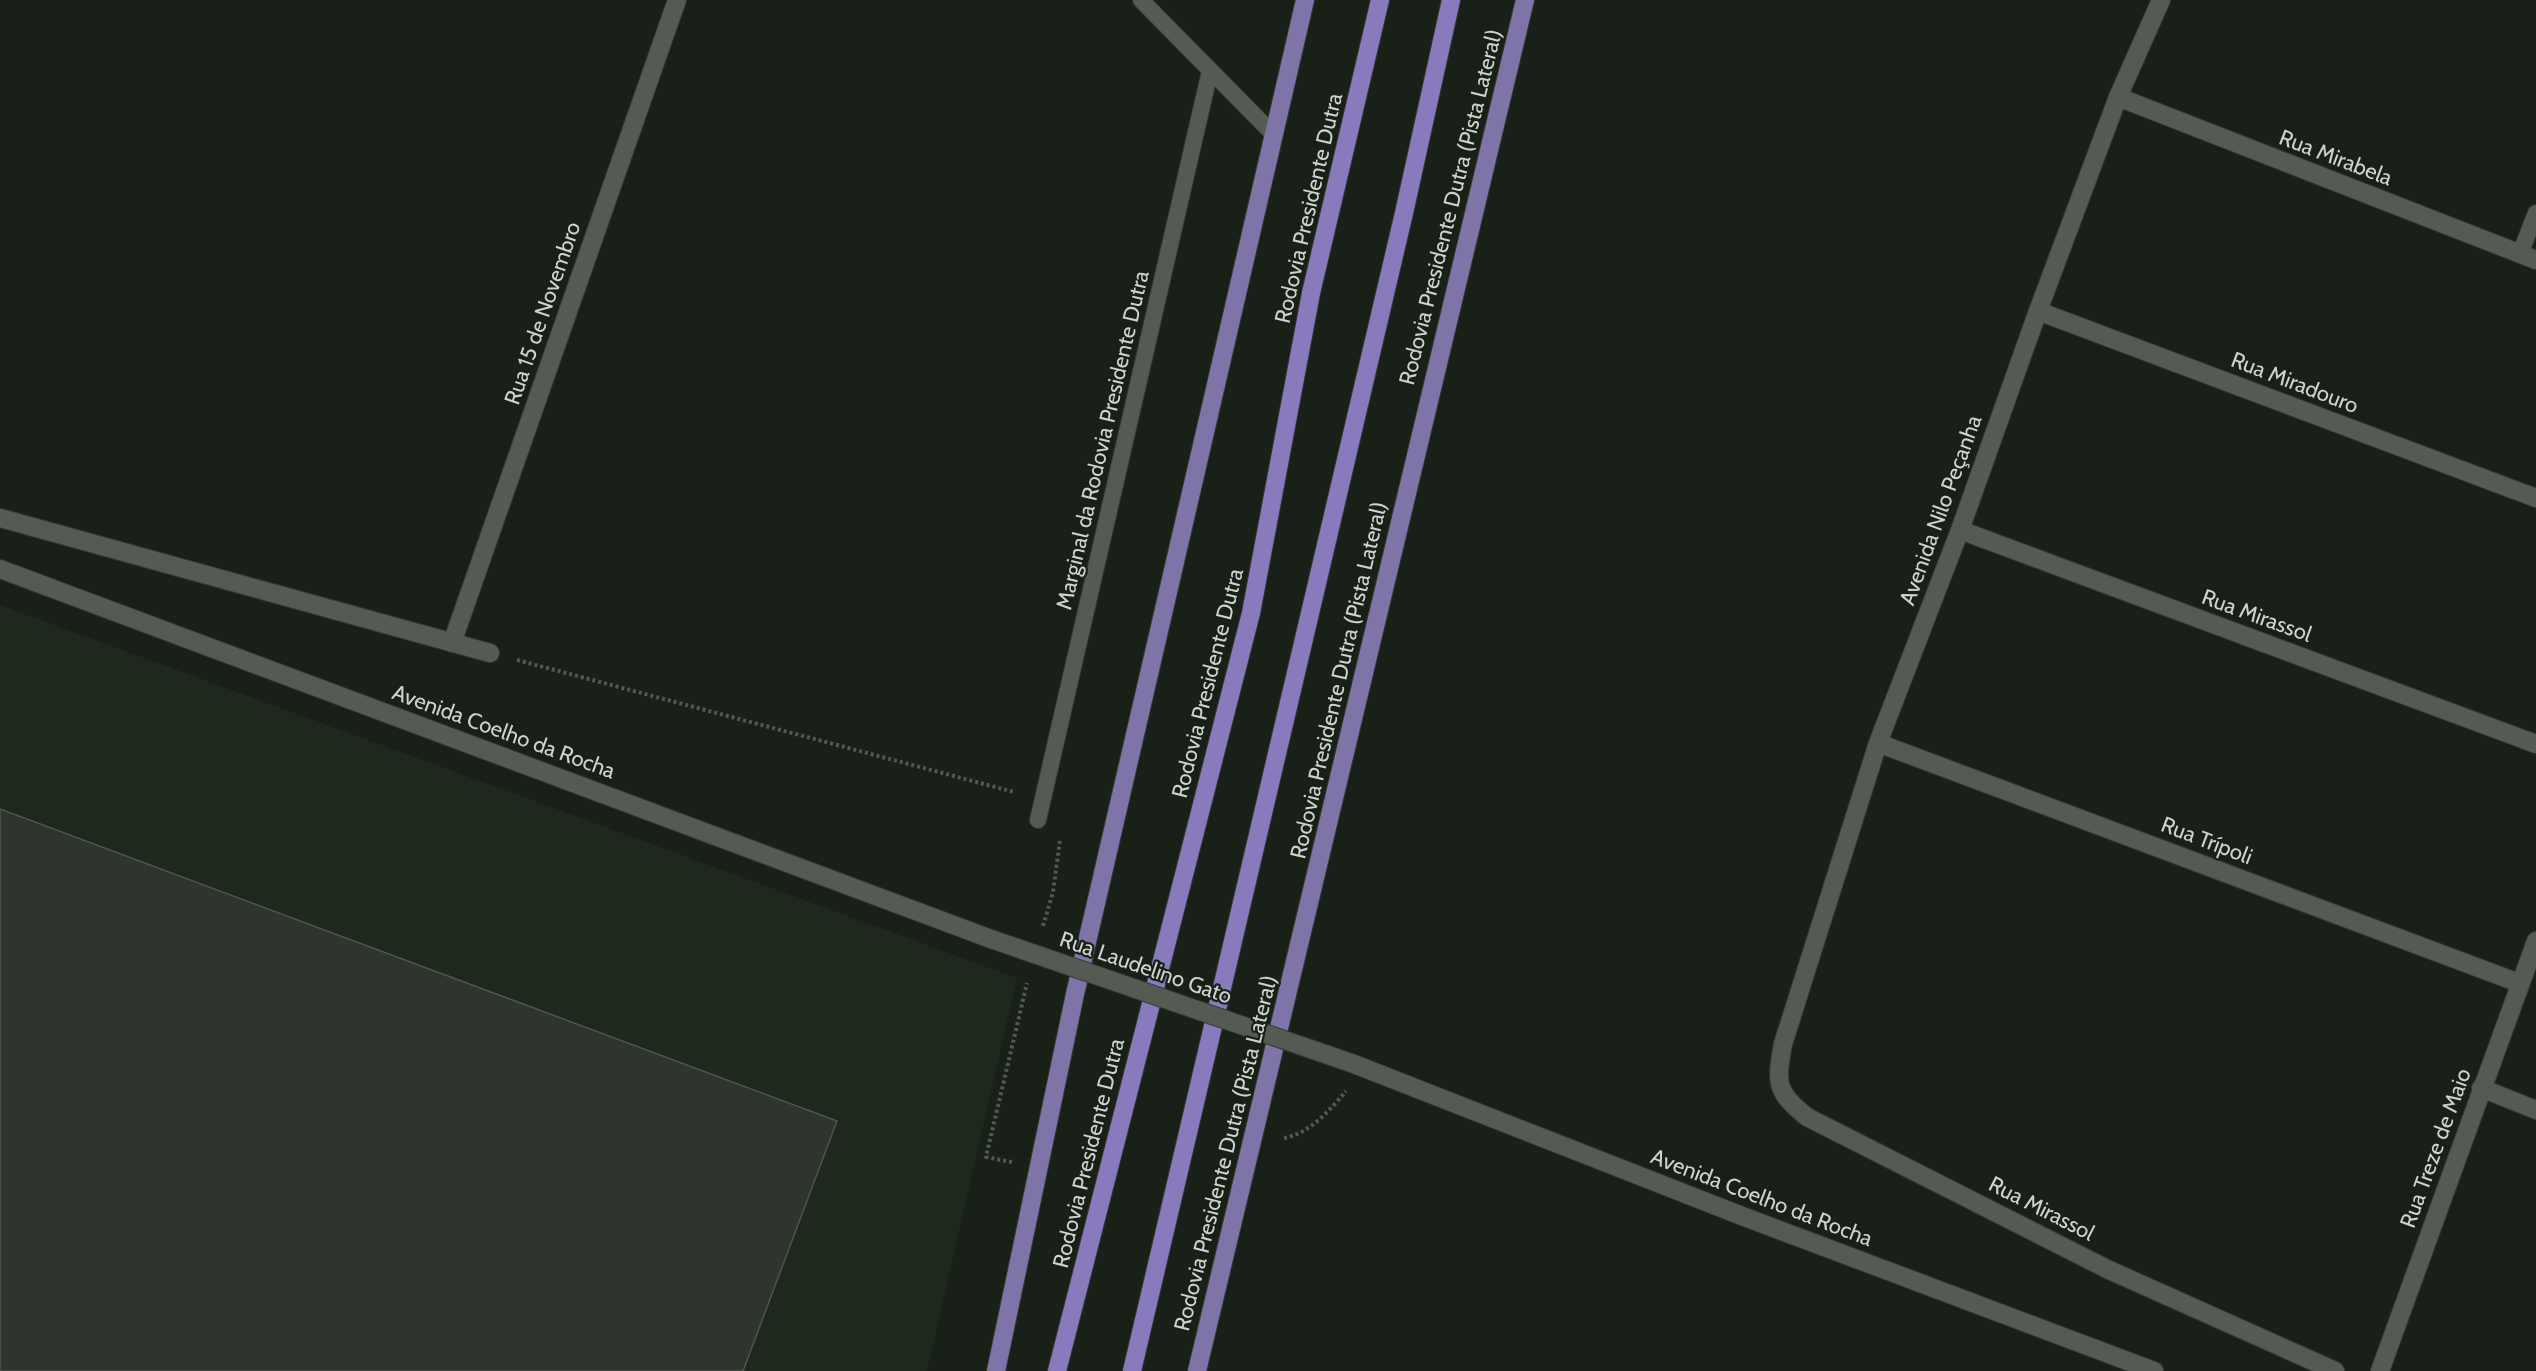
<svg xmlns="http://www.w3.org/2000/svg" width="2536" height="1371" font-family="Cabin,sans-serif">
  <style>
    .built { fill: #1e291d }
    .building { fill: #2e352d; stroke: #4f564e; stroke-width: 1.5 }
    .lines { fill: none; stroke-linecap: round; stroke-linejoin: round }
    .service-casing { stroke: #353934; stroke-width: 18 }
    .minor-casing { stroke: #353934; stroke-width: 20 }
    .secondary-casing { stroke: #353934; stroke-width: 20 }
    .trunk-casing { stroke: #353934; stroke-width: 20 }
    .motorway-casing { stroke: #353934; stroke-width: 20 }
    .path { stroke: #535952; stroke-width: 4; stroke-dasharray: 3 3; stroke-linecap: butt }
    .service { stroke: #535b52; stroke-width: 16 }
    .minor { stroke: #535b52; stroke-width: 18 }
    .secondary { stroke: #535b52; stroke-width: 18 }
    .trunk { stroke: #7e74a7; stroke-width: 18 }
    .motorway { stroke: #887abc; stroke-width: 18 }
    .secondary-bridge-casing { stroke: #353934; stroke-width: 20; stroke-linecap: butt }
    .secondary-bridge { stroke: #535b52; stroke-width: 18 }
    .labels { text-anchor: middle; stroke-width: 4.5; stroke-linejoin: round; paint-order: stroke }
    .street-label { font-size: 22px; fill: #ced3ce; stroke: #192018 }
  </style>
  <rect width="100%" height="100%" fill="#192018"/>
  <path class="built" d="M0,605L1017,978L927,1371H0Z"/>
  <path class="building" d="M0,809L837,1121L743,1371H0Z"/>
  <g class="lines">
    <defs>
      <path id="service" d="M1141,0L1273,134
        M2520,254L2536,213
        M1038,820L1210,71"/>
      <path id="minor" d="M2161,0L2118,97L2038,311L1960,530L1878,743L1783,1044C1776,1083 1775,1091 1807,1117L2107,1269L2335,1371
        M2118,97L2536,260
        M2038,311L2536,498
        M0,518L490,653
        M1960,530L2536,744
        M452,643L677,0
        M1878,743L2519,983
        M2481,1088L2536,1110"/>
      <path id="secondary" d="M0,569L991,939
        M1354,1064L1742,1216L2154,1371
        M2380,1371L2536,941"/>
      <path id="trunk" d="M996,1371L1075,994L1305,0
        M1197,1371L1525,0"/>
      <path id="motorway" d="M1057,1371L1251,613L1311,293L1380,0
        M1132,1371L1404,213L1451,0"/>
    </defs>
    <use href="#service" class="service-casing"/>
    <use href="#minor" class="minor-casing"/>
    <use href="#secondary" class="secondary-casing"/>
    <use href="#trunk" class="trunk-casing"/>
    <use href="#motorway" class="motorway-casing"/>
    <path class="path" d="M517,660L1014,792
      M1043,926L1053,892L1060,840
      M1284,1138C1309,1134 1331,1109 1346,1091
      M1012,1162L986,1157L1027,983"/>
    <use href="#service" class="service"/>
    <use href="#minor" class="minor"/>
    <use href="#secondary" class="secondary"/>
    <use href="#trunk" class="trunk"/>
    <use href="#motorway" class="motorway"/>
    <defs>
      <path id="secondary-bridge" d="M991,939L1354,1064"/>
    </defs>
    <use href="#secondary-bridge" class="secondary-bridge-casing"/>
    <use href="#secondary-bridge" class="secondary-bridge"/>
  </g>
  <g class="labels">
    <g class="street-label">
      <text transform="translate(2336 157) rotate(21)" y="8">Rua Mirabela</text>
      <text transform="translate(1450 207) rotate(-76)" y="8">Rodovia Presidente Dutra (Pista Lateral)</text>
      <text transform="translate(1308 208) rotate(-77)" y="8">Rodovia Presidente Dutra</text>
      <text transform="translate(542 313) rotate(-71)" y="8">Rua 15 de Novembro</text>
      <text transform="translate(2295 382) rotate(21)" y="8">Rua Miradouro</text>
      <text transform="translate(1102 440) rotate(-77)" y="8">Marginal da Rodovia Presidente Dutra</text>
      <text transform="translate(1940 510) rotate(-70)" y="8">Avenida Nilo Peçanha</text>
      <text transform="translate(2257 615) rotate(20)" y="8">Rua Mirassol</text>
      <text transform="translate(1338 680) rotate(-77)" y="8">Rodovia Presidente Dutra (Pista Lateral)</text>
      <text transform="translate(1207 683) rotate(-76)" y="8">Rodovia Presidente Dutra</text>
      <text transform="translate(504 731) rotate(20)" y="8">Avenida Coelho da Rocha</text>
      <text transform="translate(2207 840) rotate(21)" y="8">Rua Trípoli</text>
      <text transform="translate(1146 967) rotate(19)" y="8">Rua Laudelino Gato</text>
      <text transform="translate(2435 1148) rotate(-70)" y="8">Rua Treze de Maio</text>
      <text transform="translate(1088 1153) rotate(-76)" y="8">Rodovia Presidente Dutra</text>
      <text transform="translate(1225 1153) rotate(-76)" y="8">Rodovia Presidente Dutra (Pista Lateral)</text>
      <text transform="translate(1762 1197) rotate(21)" y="8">Avenida Coelho da Rocha</text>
      <text transform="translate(2042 1208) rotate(27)" y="8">Rua Mirassol</text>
    </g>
  </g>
</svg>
